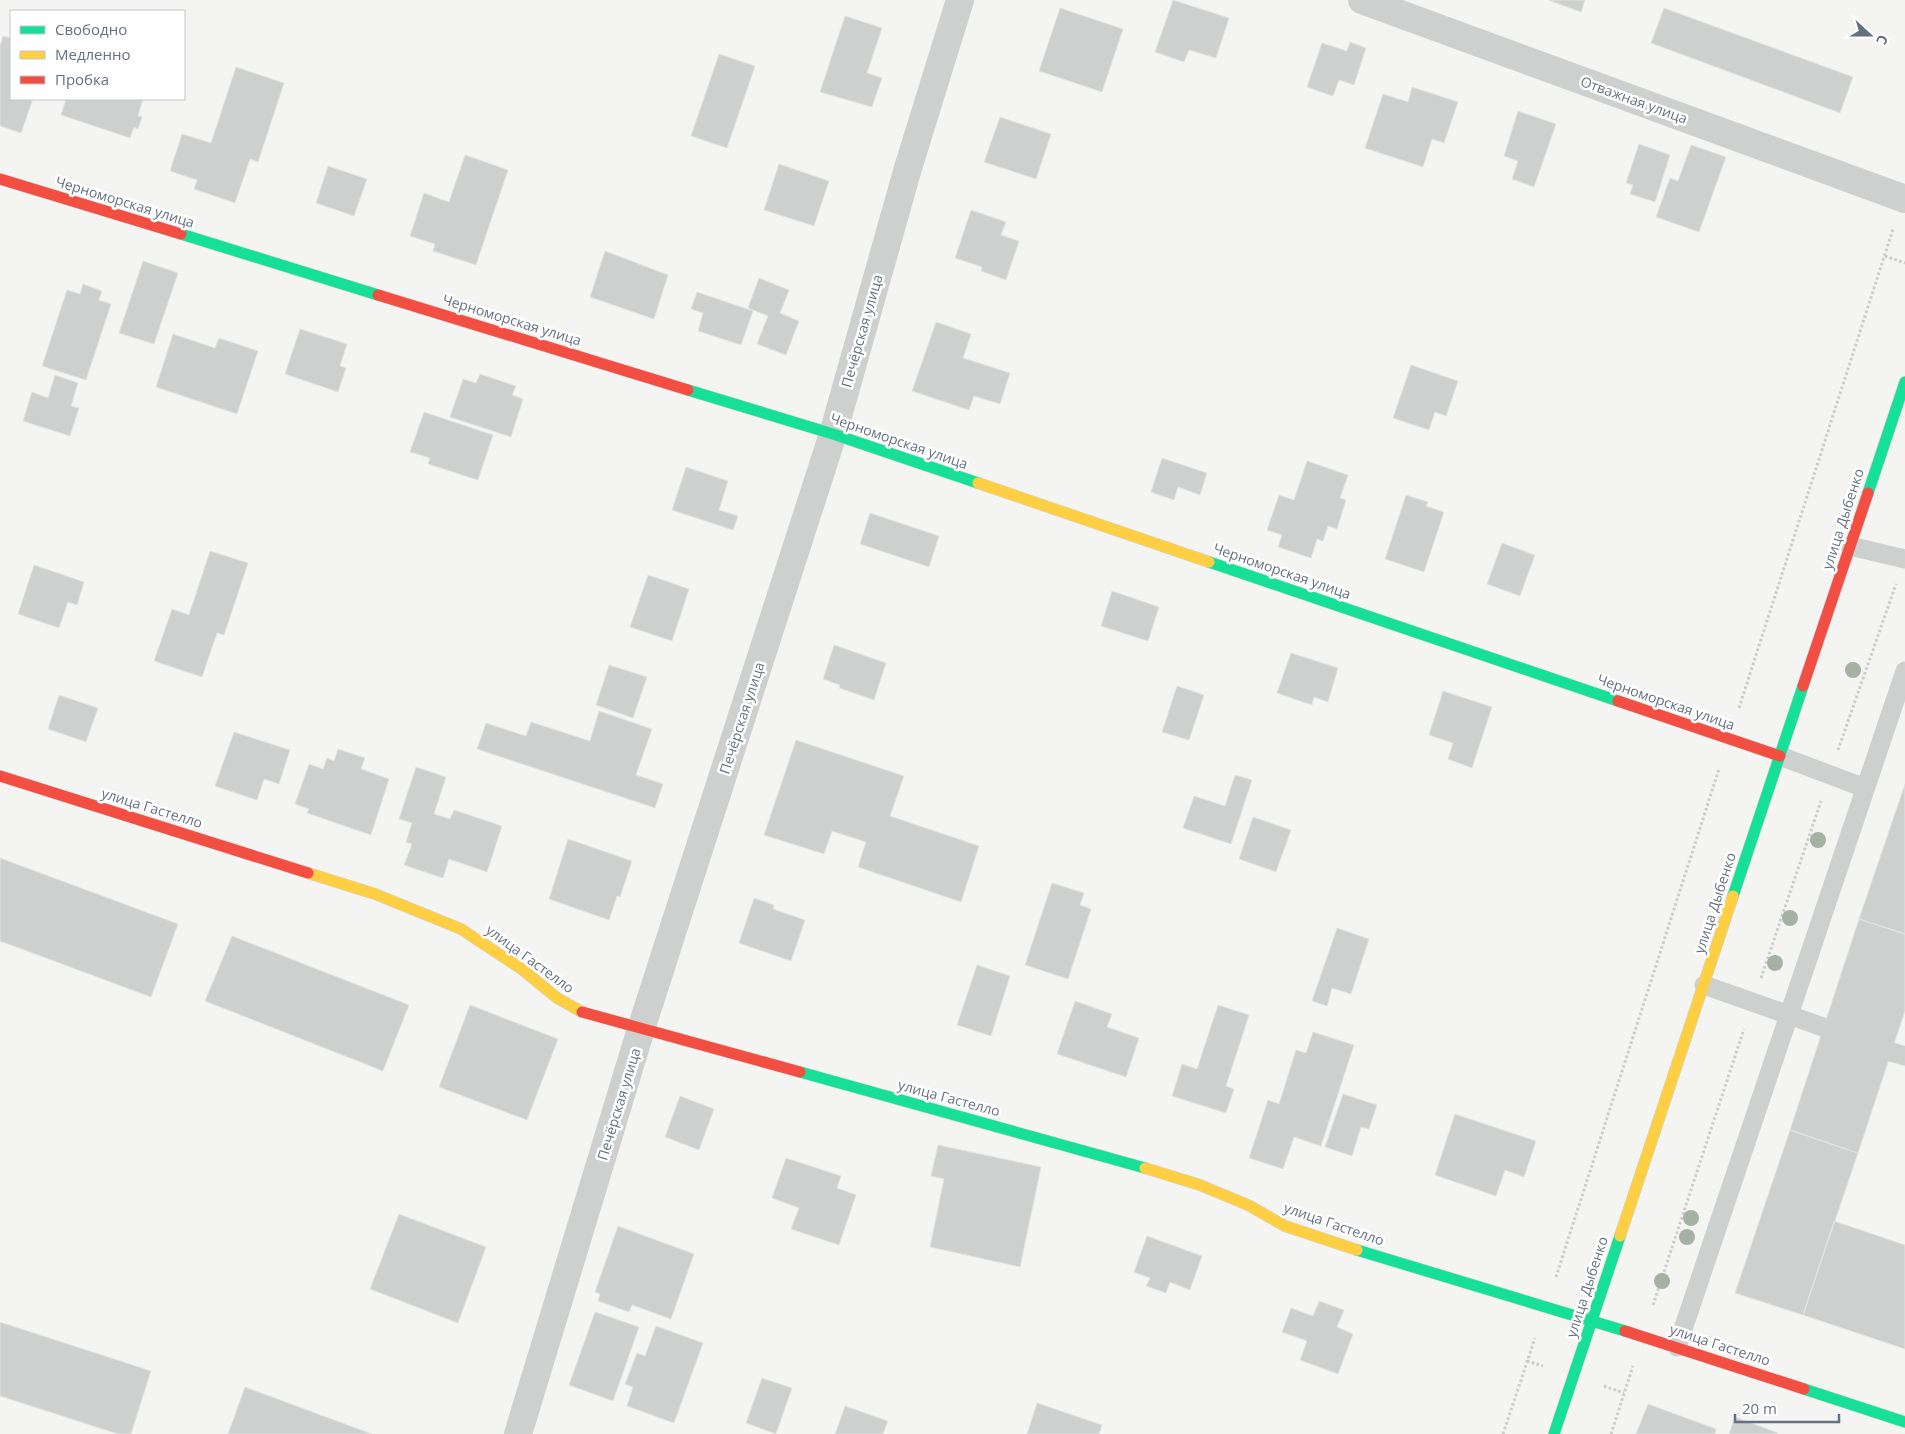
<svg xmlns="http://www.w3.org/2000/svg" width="1905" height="1434" font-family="'Open Sans',sans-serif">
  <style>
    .building { fill: #cecfcf; stroke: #e3e3e2 }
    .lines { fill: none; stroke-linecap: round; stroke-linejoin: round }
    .fast-casing { stroke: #d0d1d1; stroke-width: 12 }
    .slow-casing { stroke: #d0d1d1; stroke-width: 12 }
    .jam-casing { stroke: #d0d1d1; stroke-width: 12 }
    .path { stroke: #cacbcc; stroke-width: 3; stroke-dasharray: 2.5 2.5; stroke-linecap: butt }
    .lane { stroke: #cecfcf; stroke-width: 19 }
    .street { stroke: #cecfcf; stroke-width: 28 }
    .fast { stroke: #16e098; stroke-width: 11 }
    .slow { stroke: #ffcf43; stroke-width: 11 }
    .jam { stroke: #f24e42; stroke-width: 11 }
    .tree { fill: #a5b1a3 }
    .labels { text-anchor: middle; stroke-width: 5; stroke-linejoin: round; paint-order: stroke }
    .street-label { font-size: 14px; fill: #647182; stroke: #fff }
  </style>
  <rect width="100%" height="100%" fill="#f4f4f2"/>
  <path class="building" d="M1173,0L1229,18L1216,58L1189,50L1184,62L1155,52Z
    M1548,0H1585L1581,12Z
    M1060,8L1123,29L1102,92L1039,71Z
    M1664,8L1853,77L1840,113L1651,43Z
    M845,16L882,28L867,73L882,78L872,107L820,92Z
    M3,36L11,38V99H33L21,133L0,126V46Z
    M1350,42L1366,48L1354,85L1339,80L1333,96L1307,87L1322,43L1347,51Z
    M719,54L755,66L727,148L691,136Z
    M236,67L284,83L258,162L250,159L235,203L194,189L197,180L170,171L182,134L211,143Z
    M1412,87L1458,102L1444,143L1432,139L1423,167L1365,148L1383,94L1408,102Z
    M66,99H143L138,116L142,117L138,129L134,127L130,138L61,115Z
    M1518,111L1556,124L1534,187L1512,179L1518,161L1504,156Z
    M1000,117L1051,134L1036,179L984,162Z
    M1639,144L1670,155L1655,202L1630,194L1633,185L1626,183Z
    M1691,145L1726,157L1699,232L1656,217L1670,178L1678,181Z
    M465,155L508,170L476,265L433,251L435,244L410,236L424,193L449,202Z
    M779,164L829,181L814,226L764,210Z
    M328,166L367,179L354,216L316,203Z
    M971,210L1006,222L1001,235L1019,241L1006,280L981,271L982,267L955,258Z
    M605,251L668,275L654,319L590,297Z
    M143,261L178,273L154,344L119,333Z
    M759,278L789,290L780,313L799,321L786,355L757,344L768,316L748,308Z
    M83,284L102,291L99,300L111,304L86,380L42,366L67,290L80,294Z
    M697,292L753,311L741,345L698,331L703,313L691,309Z
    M936,322L971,334L963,358L1010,373L1000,404L974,396L969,410L912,391Z
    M300,329L347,344L340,366L346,368L338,392L285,374Z
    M173,334L215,348L219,338L258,351L237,414L156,387Z
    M1411,365L1458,381L1446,416L1435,412L1429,430L1393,418Z
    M480,374L516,386L512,395L523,399L511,437L450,417L463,379L476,383Z
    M55,375L78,383L71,406L79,408L70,436L23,421L32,392L48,398Z
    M424,412L493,435L478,480L428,464L430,458L410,452Z
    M1162,458L1207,473L1200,495L1178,487L1174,500L1151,492Z
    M1307,461L1348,475L1340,498L1346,500L1337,529L1328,526L1323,541L1317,539L1311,558L1278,547L1282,535L1267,530L1279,495L1294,500Z
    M686,467L728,481L719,510L738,516L733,530L672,510Z
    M1406,495L1428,502L1426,506L1444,512L1424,572L1385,559Z
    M870,513L939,536L929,567L860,544Z
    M1502,543L1535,555L1520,596L1487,584Z
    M210,551L248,563L224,635L217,633L202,677L154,661L172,609L189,615Z
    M34,565L84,582L77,605L68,602L59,628L18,614Z
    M648,575L689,589L672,641L630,627Z
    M1112,591L1159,607L1148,641L1101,626Z
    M834,645L886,663L874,700L839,688L840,685L823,679Z
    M1291,653L1338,668L1328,702L1314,697L1312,705L1277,693Z
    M609,665L647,677L633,718L596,705Z
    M1177,686L1204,695L1189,740L1162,732Z
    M1443,691L1492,707L1472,768L1448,759L1453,743L1429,735Z
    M59,695L98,708L86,742L48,729Z
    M599,711L652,729L636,775L663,784L655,808L477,749L486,723L526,736L531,722L590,741Z
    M234,732L290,750L279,784L264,779L257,800L215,786Z
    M796,740L904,776L890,816L979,846L961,902L858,867L866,842L832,831L824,854L764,835Z
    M338,749L365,758L361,769L389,779L371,835L307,813L309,809L295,804L309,764L323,769L327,758L334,761Z
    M416,767L446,777L434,814L450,819L454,810L502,826L487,872L449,859L443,878L404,865L412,844L406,842L412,823L399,819Z
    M1235,775L1252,780L1231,844L1183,828L1194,796L1225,806Z
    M1905,784V934L1859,919Z
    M1253,817L1291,830L1276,872L1239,859Z
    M568,839L632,861L620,897L617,896L609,920L549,899Z
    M0,858L178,924L151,997L0,941Z
    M1052,883L1084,893L1080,905L1091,909L1068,979L1025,965Z
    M754,898L774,905L773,909L805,920L791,961L739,943Z
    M1859,919L1905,934V1011L1858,1153L1790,1130Z
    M1337,928L1369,939L1351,994L1332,988L1327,1006L1312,1001Z
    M232,936L409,1005L383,1071L205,1001Z
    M977,965L1010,976L991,1036L957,1025Z
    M1075,1001L1112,1014L1107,1027L1139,1038L1126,1077L1057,1054Z
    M470,1005L558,1039L527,1120L439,1087Z
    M1218,1005L1249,1015L1226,1086L1234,1089L1226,1113L1172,1096L1182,1064L1197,1069Z
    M1313,1032L1354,1045L1321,1146L1294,1137L1283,1169L1249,1158L1268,1100L1279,1104L1296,1050L1306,1053Z
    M1343,1094L1377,1105L1369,1129L1361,1127L1352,1156L1325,1147Z
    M680,1096L714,1109L699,1150L665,1137Z
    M1455,1114L1536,1141L1524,1177L1505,1170L1496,1196L1435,1175Z
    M1790,1130L1858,1153L1803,1315L1735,1293Z
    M938,1145L1041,1167L1020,1267L930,1247L944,1179L931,1176Z
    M786,1158L841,1176L837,1188L856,1195L839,1245L791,1229L799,1208L772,1198Z
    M399,1214L486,1247L458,1323L370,1289Z
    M1834,1221L1905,1245V1349L1803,1315Z
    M618,1226L694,1254L671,1319L632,1305L629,1312L598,1301L600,1294L595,1292Z
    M1147,1236L1202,1256L1190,1290L1170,1282L1166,1293L1146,1286L1150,1278L1134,1272Z
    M1319,1301L1344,1310L1337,1327L1353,1334L1338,1374L1300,1360L1307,1341L1282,1332L1291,1308L1313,1316Z
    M595,1312L639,1327L613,1401L569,1385Z
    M0,1322L151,1371L131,1434H118L0,1396Z
    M656,1326L703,1343L674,1423L627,1406L633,1387L625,1384L637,1353L645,1356Z
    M762,1378L792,1388L776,1434L746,1423Z
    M245,1387L372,1434H228Z
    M1037,1403L1102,1425L1099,1434H1027Z
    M1648,1404L1716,1429L1715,1434H1636Z
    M845,1406L888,1421L883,1434H835Z
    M1735,1417L1778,1433L1777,1434H1729Z"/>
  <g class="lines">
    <defs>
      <path id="fast" d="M181,234L378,295
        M688,390L833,434L978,483
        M1868,493L1905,382
        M1209,562L1618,701
        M1733,896L1803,686
        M800,1072L1145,1168
        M1357,1250L1625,1331
        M1804,1389L1905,1422
        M1554,1434L1620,1236"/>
      <path id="slow" d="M978,483L1209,562
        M308,873L375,894L461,929L523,970L557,998L582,1012
        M1145,1168L1200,1185L1248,1205L1285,1226L1357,1250
        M1620,1236L1733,896"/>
      <path id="jam" d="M0,179L181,234
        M378,295L688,390
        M1803,686L1868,493
        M1618,701L1780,756
        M0,776L308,873
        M582,1012L800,1072
        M1625,1331L1804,1389"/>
    </defs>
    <use href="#fast" class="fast-casing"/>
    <use href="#slow" class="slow-casing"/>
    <use href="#jam" class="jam-casing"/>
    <path class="path" d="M1885,256L1905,263
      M1739,708L1893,229
      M1838,750L1896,584
      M1761,978L1821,801
      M1556,1277L1719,769
      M1653,1305L1744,1029
      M1527,1361L1543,1366
      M1604,1386L1624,1393
      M1503,1434L1535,1338
      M1611,1434L1633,1366"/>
    <path class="lane" d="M1850,546L1905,559
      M1780,756L1865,788
      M1704,985L1823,1027
      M1891,1052L1905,1056
      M1677,1347L1905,671"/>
    <path class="street" d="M1362,0L1905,199
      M518,1434L641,1029L833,434L908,168L960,0"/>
    <use href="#fast" class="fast"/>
    <use href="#slow" class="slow"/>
    <use href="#jam" class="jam"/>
  </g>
  <g class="tree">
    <circle cx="1853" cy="670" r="8"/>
    <circle cx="1818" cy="840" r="8"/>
    <circle cx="1790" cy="918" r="8"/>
    <circle cx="1775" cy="963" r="8"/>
    <circle cx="1691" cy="1218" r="8"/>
    <circle cx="1687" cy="1237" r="8"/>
    <circle cx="1662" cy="1281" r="8"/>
  </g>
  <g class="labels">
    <g class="street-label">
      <text transform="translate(1634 100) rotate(20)" y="5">Отважная улица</text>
      <text transform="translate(125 202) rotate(17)" y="5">Черноморская улица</text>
      <text transform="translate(512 320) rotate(17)" y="5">Черноморская улица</text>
      <text transform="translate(862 331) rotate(-74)" y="5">Печёрская улица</text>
      <text transform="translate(899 441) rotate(19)" y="5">Черноморская улица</text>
      <text transform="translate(1843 519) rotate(-72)" y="5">улица Дыбенко</text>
      <text transform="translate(1282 571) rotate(19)" y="5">Черноморская улица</text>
      <text transform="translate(1666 702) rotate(19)" y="5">Черноморская улица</text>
      <text transform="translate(742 718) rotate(-72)" y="5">Печёрская улица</text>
      <text transform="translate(152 808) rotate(17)" y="5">улица Гастелло</text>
      <text transform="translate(1715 903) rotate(-72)" y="5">улица Дыбенко</text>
      <text transform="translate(530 959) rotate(36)" y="5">улица Гастелло</text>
      <text transform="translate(949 1098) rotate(15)" y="5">улица Гастелло</text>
      <text transform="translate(619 1104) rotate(-73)" y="5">Печёрская улица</text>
      <text transform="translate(1334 1224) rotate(19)" y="5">улица Гастелло</text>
      <text transform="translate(1587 1287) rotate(-72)" y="5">улица Дыбенко</text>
      <text transform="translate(1720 1345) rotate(18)" y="5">улица Гастелло</text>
    </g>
  </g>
  <rect x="10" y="10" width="175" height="90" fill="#ffffff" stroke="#c1c6cd"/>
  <rect x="20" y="26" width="25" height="8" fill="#16e098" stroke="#c1c6cd"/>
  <text x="55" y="35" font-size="15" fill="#647182">Свободно</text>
  <rect x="20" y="51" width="25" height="8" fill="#ffcf43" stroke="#c1c6cd"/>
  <text x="55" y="60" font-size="15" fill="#647182">Медленно</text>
  <rect x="20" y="76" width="25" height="8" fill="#f24e42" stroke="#c1c6cd"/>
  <text x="55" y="85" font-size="15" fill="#647182">Пробка</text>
  <g transform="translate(1870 35) rotate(111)" stroke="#ffffff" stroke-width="4" paint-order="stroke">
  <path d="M0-4L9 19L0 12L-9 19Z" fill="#647182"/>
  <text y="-8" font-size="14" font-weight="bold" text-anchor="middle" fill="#647182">С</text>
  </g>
  <path d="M1735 1414v8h104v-8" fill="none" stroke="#647182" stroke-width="2.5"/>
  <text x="1742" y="1414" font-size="15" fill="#647182" stroke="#ffffff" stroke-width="4" paint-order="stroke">20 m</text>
</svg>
